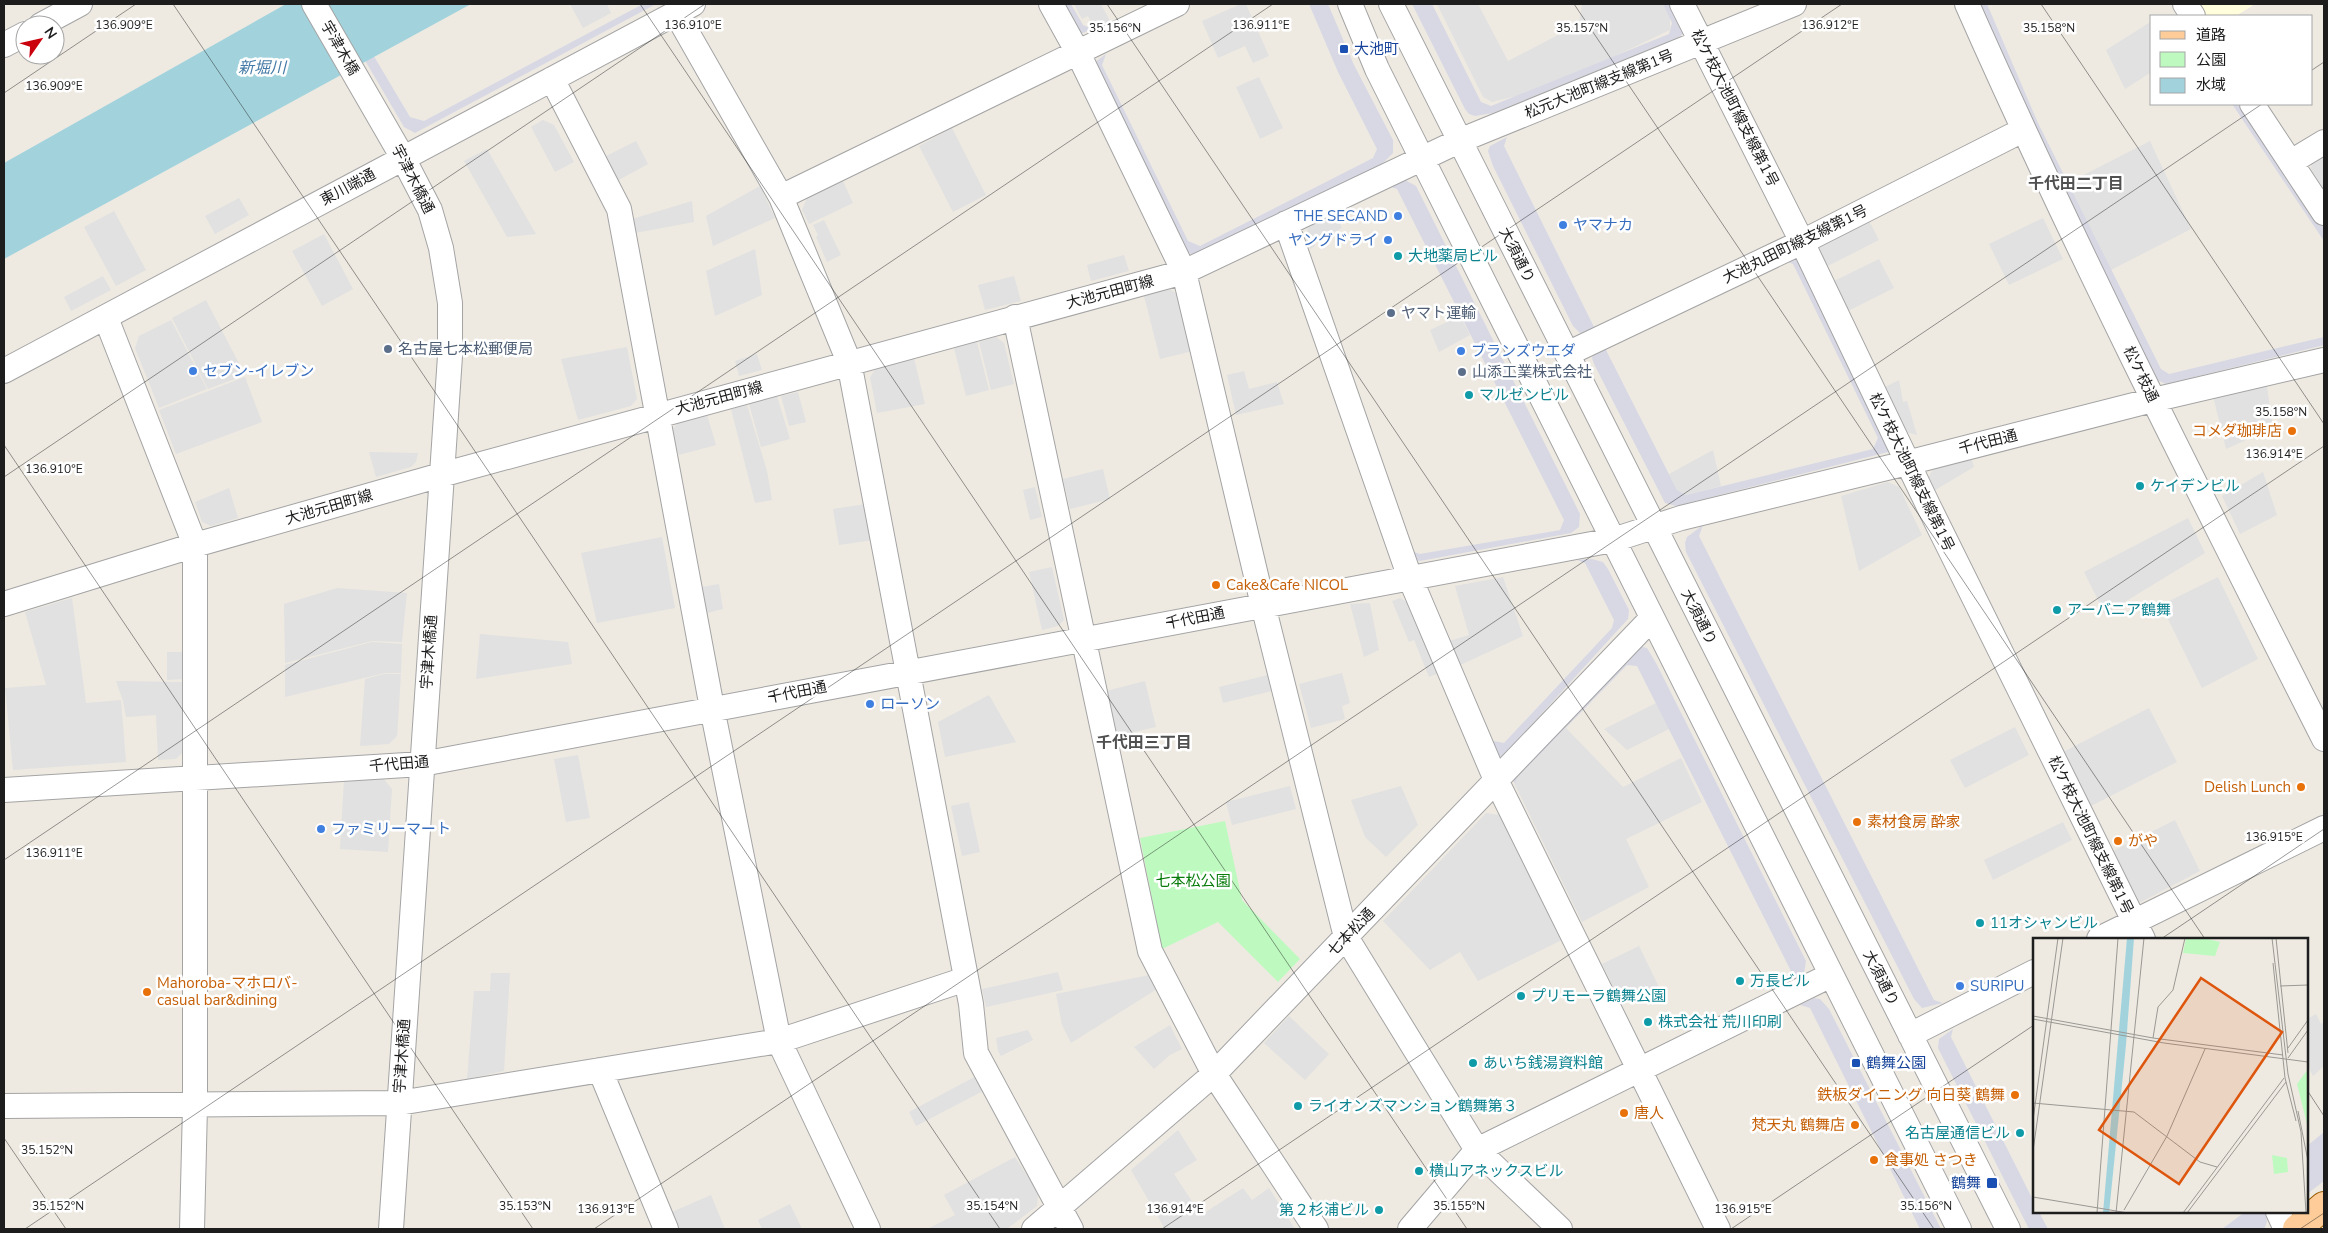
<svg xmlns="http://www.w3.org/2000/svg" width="2328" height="1233" font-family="'Nunito Sans','Noto Sans JP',sans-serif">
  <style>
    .education { fill: #fffddb }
    .park { fill: #befabf }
    .parking { fill: #e1e1e1 }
    .plaza { fill: #d7d8e4 }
    .water { fill: #a2d3dd }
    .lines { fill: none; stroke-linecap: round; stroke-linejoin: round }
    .minor-casing { stroke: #a4a4a4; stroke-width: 26 }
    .major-casing { stroke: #965b00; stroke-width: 30 }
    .minor { stroke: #fff; stroke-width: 24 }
    .major { stroke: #fdcc99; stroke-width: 28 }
    .ticks { fill: none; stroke: #1d1d1d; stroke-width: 1; stroke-opacity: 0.45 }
    .transit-dot { fill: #1a4fb4; stroke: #fff; stroke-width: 2 }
    .shop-dot { fill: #3f7fe0; stroke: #fff; stroke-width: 2 }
    .culture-dot { fill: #0f9aa8; stroke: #fff; stroke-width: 2 }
    .service-dot { fill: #5c6f8a; stroke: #fff; stroke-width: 2 }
    .food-dot { fill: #e8710a; stroke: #fff; stroke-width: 2 }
    .labels { text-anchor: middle; stroke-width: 5; stroke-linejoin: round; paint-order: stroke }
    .street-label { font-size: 15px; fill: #1d1d1d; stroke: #fff }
    .transit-label { font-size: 15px; fill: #164399; stroke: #fff; text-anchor: start }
    .shop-label { font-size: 15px; fill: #366cbe; stroke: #fff; text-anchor: start }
    .culture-label { font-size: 15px; fill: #0d838f; stroke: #fff; text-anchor: start }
    .service-label { font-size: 15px; fill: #4e5e75; stroke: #fff; text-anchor: start }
    .food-label { font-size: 15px; fill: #c56008; stroke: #fff; text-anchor: start }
    .park-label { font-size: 15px; fill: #097c0c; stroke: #fff }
    .water-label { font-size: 16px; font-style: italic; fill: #457ba6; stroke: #fff }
    .neighbourhood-label { font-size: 16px; font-weight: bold; fill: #505050; stroke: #fff }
    .inset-road { fill: none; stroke: #9a9893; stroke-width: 1 }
    .view { fill: #de560d; fill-opacity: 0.15; stroke: #de560d; stroke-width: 2.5 }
    .inset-edge { fill: none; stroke: #1d1d1d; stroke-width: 2.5 }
    .ticks-label { font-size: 12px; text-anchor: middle; fill: #1d1d1d; stroke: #fff; stroke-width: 5; stroke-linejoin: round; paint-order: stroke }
  </style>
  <rect width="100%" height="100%" fill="#eeeae2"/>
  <path class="education" d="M2199,4H2255L2236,16H2207Z"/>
  <path class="park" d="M1225,821L1242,900L1300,959L1278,982L1218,922L1162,949L1140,838Z"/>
  <path class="parking" d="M570,4H607L611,13L583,28Z
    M1074,4H1101L1110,21L1095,29L1088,16L1082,19Z
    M1241,4H1246L1269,56L1253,63L1245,46L1218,58L1202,21Z
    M1437,4H1478L1508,61L1579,24L1582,4H1663L1670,17V30L1613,57L1520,95L1492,102L1483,97Z
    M2152,21V74L2150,73L2125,89L2106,50Z
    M1259,77L1283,128L1260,139L1236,87Z
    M543,120L554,125L574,162L555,172L531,127Z
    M952,128L986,195L953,212L919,146Z
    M636,141L648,164L617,181L604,157Z
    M2150,141L2191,229L2111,270L2068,183Z
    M487,149L536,234L507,237L464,161Z
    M2324,154V189L2311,169L2312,161Z
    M843,181L853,203L809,224L802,210L807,198Z
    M760,186L775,218L713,246L706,216Z
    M239,198L249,215L215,234L205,216Z
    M692,201L694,222L635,233L632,219Z
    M114,211L146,270L116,286L84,227Z
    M1334,213L1342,228L1314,242L1315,246L1310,249L1305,237L1308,228Z
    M2043,218L2063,259L2009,285L1989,244Z
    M1868,219L1879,240L1822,269L1818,256L1820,244Z
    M824,220L841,255L827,262L816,237L818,235L813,225Z
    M324,234L353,289L322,306L292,251Z
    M755,249L762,295L715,316L706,271Z
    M1124,255L1129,271L1091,281L1087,265Z
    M1879,259L1894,288L1846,312L1832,282Z
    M103,276L111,290L71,311L64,297Z
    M1014,276L1021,301L985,310L978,285Z
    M1170,289L1179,296L1193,351L1160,359L1144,296Z
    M206,300L245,375L208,389L172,318Z
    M1460,316L1470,335L1439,352L1430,330Z
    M171,320L207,389L159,408L135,348L139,336Z
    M996,337L1004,343L1014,384L991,390L979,342Z
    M977,342L989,390L966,396L954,348Z
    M627,347L637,399L631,406L578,420L561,359Z
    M757,354L762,370L739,376L735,361Z
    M914,358L925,404L877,413L870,377L877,367Z
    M1244,371L1249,389L1277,382L1284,404L1236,415L1227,375Z
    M245,377L262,422L176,454L159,410Z
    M1899,380L1903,402L1907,401L1917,435L1906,432L1883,388Z
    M2266,380L2273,428L2226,449L2212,392Z
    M798,392L806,422L789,426L781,396Z
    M777,396L790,439L761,447L749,404Z
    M747,405L767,471L772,500L755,503L731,409Z
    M707,415L716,445L679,455L671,432L677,423Z
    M1713,450L1721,486L1686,495L1677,490L1669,474Z
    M369,452L418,453L416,462L411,467L376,477Z
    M1971,457L1974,467L1930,493L1927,479L1934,468Z
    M1103,469L1110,499L1070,509L1063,479Z
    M2263,472L2277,515L2240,534L2222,496Z
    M1888,482L1899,487L1922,535L1859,571L1841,496Z
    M1035,487L1042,517L1030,520L1023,490Z
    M229,488L238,518L211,526L202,522L195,502Z
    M866,504L873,540L839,545L833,509Z
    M2188,518L2205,553L2105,614L2084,572Z
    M662,537L675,608L597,623L581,553Z
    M1052,567L1064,620L1058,626L1042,630L1029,572Z
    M1503,577L1523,636L1456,667L1446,642L1469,635L1455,586Z
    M2218,577L2258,659L2202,688L2161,605Z
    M719,584L723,609L707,613L702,587Z
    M337,588L407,593L402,642L372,641L285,663L284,604Z
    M72,598L86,703L121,700L126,762L13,770L5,688L46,685L25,612Z
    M1400,598L1410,604L1439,673L1429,677L1414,640L1409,642L1392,601Z
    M1370,603L1379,650L1364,657L1350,604Z
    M480,634L568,642L572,664L476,679Z
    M372,642L402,644L401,673H385L285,697V665Z
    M167,652H184V679L167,680Z
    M1342,673L1350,703L1342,706L1345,719L1311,728L1299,684Z
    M384,674H401L397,736L389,744L360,746L365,679Z
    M1268,675L1272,691L1223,703L1219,687Z
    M116,681L184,682V751L176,759L158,760L156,715L126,717L123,701Z
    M1145,681L1156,727L1117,736L1106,691Z
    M989,695L1016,742L945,757L938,722Z
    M1656,703L1669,729L1627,750L1604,729Z
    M2149,708L2177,762L2089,807L2061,753Z
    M2015,727L2029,755L1965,788L1950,760Z
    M1566,728L1623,787L1681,758L1702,802L1626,839L1649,887L1582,922L1515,785L1517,778Z
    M578,755L590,818L566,822L554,759Z
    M382,777L392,789L388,852L340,849L344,779Z
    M1290,786L1296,809L1232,825L1226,802Z
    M1401,786L1418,825L1386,857L1365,837L1351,800Z
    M969,802L980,852L962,856L951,806Z
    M1486,813L1500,815L1562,940L1478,981L1460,952L1430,970L1383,921Z
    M2175,820L2200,871L2141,902L2130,898L2109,853Z
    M2063,822L2072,840L1993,880L1984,860Z
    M1639,946L1659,987L1622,1005L1602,964Z
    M1058,972L1063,990L986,1007L982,989Z
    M491,973H510L504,1071L467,1079L474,991H490Z
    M1149,975L1157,989L1071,1043L1062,1025L1056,994Z
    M2316,1014L2321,1024L2324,1022V1066L2313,1076L2307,1064V1019Z
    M1289,1016L1329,1054L1305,1080L1264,1043Z
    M1170,1025L1182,1049L1170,1055L1154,1069L1134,1047Z
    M1028,1030L1033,1040L1001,1056L998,1051L996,1038Z
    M978,1075L985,1090L916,1126L909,1112Z
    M1178,1130L1197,1160L1174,1174L1201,1215L1243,1188L1252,1200L1269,1188L1295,1229H1165L1131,1170Z
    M1015,1157L1038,1193L1037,1206L1007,1229H927L955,1215L944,1195Z
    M711,1195L725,1229H679L672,1212Z
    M790,1204L802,1229H762L758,1220Z"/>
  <path class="plaza" d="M332,4H343L410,117L424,121L643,4H656L415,133L404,127Z
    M1062,4H1071L1083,25L1092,29L1083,33H1079Z
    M1309,4H1328L1354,65L1393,140V153L1382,164L1198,256L1191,254L1186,251L1095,62L1106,54L1102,65L1188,241L1200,246L1373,158L1377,149L1338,72Z
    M1412,4H1432L1481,102L1491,106L1669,34L1672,23L1663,4H1674L1684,28L1683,34L1677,38L1493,113L1475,116L1469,114L1465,109Z
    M1980,4H1987L2038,123L2161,369L2169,374L2324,337V345L2166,384L2157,380L2025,112Z
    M2232,104H2243L2324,225V241Z
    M1507,137L1504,146L1595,329L1580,333L1573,326L1493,166L1488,151L1490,146Z
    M1405,180L1416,186L1580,514L1579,527L1571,533L1420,561L1416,560L1411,551L1420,554L1560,530L1564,520L1397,189L1388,186Z
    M1796,257L1800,261L1889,449L1888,452L1676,506L1665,503L1594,364L1592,358L1594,353L1604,346L1677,490L1686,495L1873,449L1878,438L1793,264L1783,260Z
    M1703,525L1699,536L1934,1000L1943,1003L1922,1008L1914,999L1686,552L1685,543L1687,537Z
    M1592,559L1603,562L1608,569L1629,610L1628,619L1504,755L1500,757L1496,755L1488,740L1504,743L1612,628L1614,620L1585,563L1577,560Z
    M1639,646L1647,648L1656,663L1806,961L1804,974L1789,984L1793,975L1637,666L1627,665L1517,778L1515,785L1513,777Z
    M1814,998L1820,999L1829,1009L1941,1229H1920L1810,1008L1800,1005Z
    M1953,1029L1951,1037L2034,1202V1212H2039L2048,1229H2029L1938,1048L1939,1039Z
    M2324,1132V1181L2307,1194V1146Z
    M2245,1212H2265L2267,1222L2264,1229H2222Z"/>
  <path class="water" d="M286,4H471L4,259V163Z"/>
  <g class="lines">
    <defs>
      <path id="minor" d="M314,4L403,158L430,210L441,248L450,303V356L391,1229
        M1051,4L1077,51L1184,272L1263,605L1346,937L1477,1150L1560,1229
        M1350,4L1377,69L1959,1229
        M1391,4L2008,1229
        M1682,4L1802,242L1928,505L2143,939
        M1967,4C2077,253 2201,496 2324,739
        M2185,4L2193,16
        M676,13L781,197L849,362L971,1004L976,1053L1071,1229
        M41,25L80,4
        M4,45L25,34
        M552,79L619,209L712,708L779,1041L868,1229
        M2252,104L2324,213
        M2291,162L2324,142
        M781,197L1177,4
        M1286,223L1410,578L1496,780L1718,1229
        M1015,317L1150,951L1214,1074L1316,1229
        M106,318L195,545V1106L192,1229
        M1567,354L1802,242L2023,130
        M4,371L693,4
        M4,604L195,545L441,475L1184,272L1459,141L1794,4
        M4,790L422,764L1613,540L1681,518L1907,463L2153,400L2324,360
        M2099,939L2324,828
        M1910,1035L2034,972
        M600,1070L666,1229
        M4,1106L399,1103L779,1041L966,979
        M2278,1212L2286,1229
        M1034,1229L1214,1074L1652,618
        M1410,1229L1477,1150L1831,975"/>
      <path id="major" d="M2297,1229L2324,1206"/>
    </defs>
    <use href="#minor" class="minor-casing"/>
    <use href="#major" class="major-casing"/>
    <use href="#minor" class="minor"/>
    <use href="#major" class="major"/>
  </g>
  <path class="ticks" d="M173,4L1000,1229M640,4L1467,1229M1107,4L1934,1229M1574,4L2205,939M2041,4L2324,424M2312,70L2324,62M4,93L136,4M4,445L533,1229M4,477L705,4M4,860L1273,4M2161,939L2324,829M2307,1090L2324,1116M4,1138L66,1229M25,1229L1842,4M594,1229L2262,104M1162,1229L2324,446M1731,1229L2034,1025M2300,1229L2324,1213"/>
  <g class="transit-dot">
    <rect x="1339" y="44" width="10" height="10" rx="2.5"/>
    <rect x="1851" y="1058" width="10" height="10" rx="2.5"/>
    <rect x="1986" y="1177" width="12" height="12" rx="2.5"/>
  </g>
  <g class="shop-dot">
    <circle cx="1398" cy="216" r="5"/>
    <circle cx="1563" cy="225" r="5"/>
    <circle cx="1388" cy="240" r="5"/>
    <circle cx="1461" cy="351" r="5"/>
    <circle cx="193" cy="371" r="5"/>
    <circle cx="870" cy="704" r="5"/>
    <circle cx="321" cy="829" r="5"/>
    <circle cx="1960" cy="986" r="5"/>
  </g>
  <g class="culture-dot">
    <circle cx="1398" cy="256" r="5"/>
    <circle cx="1469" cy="395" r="5"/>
    <circle cx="2140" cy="486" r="5"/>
    <circle cx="2057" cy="610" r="5"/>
    <circle cx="1980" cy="923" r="5"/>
    <circle cx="1740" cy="981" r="5"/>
    <circle cx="1521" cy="996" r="5"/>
    <circle cx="1648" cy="1022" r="5"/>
    <circle cx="1473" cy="1063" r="5"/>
    <circle cx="1298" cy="1106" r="5"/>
    <circle cx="2020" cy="1133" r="5"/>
    <circle cx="1419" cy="1171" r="5"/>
    <circle cx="1379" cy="1210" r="5"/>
  </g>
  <g class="service-dot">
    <circle cx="1391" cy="313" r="5"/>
    <circle cx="388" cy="349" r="5"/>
    <circle cx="1462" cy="372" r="5"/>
  </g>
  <g class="food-dot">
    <circle cx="2292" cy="431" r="5"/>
    <circle cx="1216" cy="585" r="5"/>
    <circle cx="2301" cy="787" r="5"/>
    <circle cx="1857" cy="822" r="5"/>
    <circle cx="2118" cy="841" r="5"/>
    <circle cx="147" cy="992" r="5"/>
    <circle cx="2015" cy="1095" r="5"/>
    <circle cx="1624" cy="1113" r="5"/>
    <circle cx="1855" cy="1125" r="5"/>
    <circle cx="1874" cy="1160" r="5"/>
  </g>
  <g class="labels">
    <g class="street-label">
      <text transform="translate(340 48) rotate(60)" y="5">宇津木橋</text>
      <text transform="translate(1599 84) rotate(-22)" y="5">松元大池町線支線第1号</text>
      <text transform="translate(1735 108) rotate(63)" y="5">松ケ枝大池町線支線第1号</text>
      <text transform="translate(413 179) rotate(63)" y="5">宇津木橋通</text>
      <text transform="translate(348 187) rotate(-28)" y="5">東川端通</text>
      <text transform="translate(1795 244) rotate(-26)" y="5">大池丸田町線支線第1号</text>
      <text transform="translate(1517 255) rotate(63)" y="5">大須通り</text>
      <text transform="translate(1110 292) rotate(-15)" y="5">大池元田町線</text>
      <text transform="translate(2141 374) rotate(64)" y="5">松ケ枝通</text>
      <text transform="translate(719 398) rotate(-15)" y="5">大池元田町線</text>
      <text transform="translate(1988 442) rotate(-14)" y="5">千代田通</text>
      <text transform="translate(1912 472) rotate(64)" y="5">松ケ枝大池町線支線第1号</text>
      <text transform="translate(329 507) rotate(-16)" y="5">大池元田町線</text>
      <text transform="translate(1699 617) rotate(63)" y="5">大須通り</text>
      <text transform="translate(1195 618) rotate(-11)" y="5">千代田通</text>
      <text transform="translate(429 652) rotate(-86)" y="5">宇津木橋通</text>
      <text transform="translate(797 692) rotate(-11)" y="5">千代田通</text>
      <text transform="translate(399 764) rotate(-5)" y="5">千代田通</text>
      <text transform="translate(2091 835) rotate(64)" y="5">松ケ枝大池町線支線第1号</text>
      <text transform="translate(1351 932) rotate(-46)" y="5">七本松通</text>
      <text transform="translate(1881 978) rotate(63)" y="5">大須通り</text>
      <text transform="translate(402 1056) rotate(-86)" y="5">宇津木橋通</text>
    </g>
    <g class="transit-label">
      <text x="1354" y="54">大池町</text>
      <text x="1866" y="1068">鶴舞公園</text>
      <text x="1981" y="1188" text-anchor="end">鶴舞</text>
    </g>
    <g class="shop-label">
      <text x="1388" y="221" text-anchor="end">THE SECAND</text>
      <text x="1573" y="230">ヤマナカ</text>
      <text x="1378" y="245" text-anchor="end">ヤングドライ</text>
      <text x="1471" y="356">ブランズウエダ</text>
      <text x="203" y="376">セブン-イレブン</text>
      <text x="880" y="709">ローソン</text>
      <text x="331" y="834">ファミリーマート</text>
      <text x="1970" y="991">SURIPU</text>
    </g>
    <g class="culture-label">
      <text x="1408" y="261">大地薬局ビル</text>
      <text x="1479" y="400">マルゼンビル</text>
      <text x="2150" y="491">ケイデンビル</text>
      <text x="2067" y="615">アーバニア鶴舞</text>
      <text x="1990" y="928">11オシャンビル</text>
      <text x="1750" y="986">万長ビル</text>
      <text x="1531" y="1001">プリモーラ鶴舞公園</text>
      <text x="1658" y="1027">株式会社 荒川印刷</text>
      <text x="1483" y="1068">あいち銭湯資料館</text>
      <text x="1308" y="1111">ライオンズマンション鶴舞第３</text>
      <text x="2010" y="1138" text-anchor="end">名古屋通信ビル</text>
      <text x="1429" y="1176">横山アネックスビル</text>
      <text x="1369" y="1215" text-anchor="end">第２杉浦ビル</text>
    </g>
    <g class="service-label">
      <text x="1401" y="318">ヤマト運輸</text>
      <text x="398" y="354">名古屋七本松郵便局</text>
      <text x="1472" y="377">山添工業株式会社</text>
    </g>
    <g class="food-label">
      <text x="2282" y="436" text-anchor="end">コメダ珈琲店</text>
      <text x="1226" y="590">Cake&amp;Cafe NICOL</text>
      <text x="2291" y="792" text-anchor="end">Delish Lunch</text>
      <text x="1867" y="827">素材食房 酔家</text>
      <text x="2128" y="846">がや</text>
      <text x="157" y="988">Mahoroba-マホロバ-<tspan x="157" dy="17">casual bar&amp;dining</tspan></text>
      <text x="2005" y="1100" text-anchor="end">鉄板ダイニング 向日葵 鶴舞</text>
      <text x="1634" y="1118">唐人</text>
      <text x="1845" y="1130" text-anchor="end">梵天丸 鶴舞店</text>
      <text x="1884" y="1165">食事処 さつき</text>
    </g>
    <g class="park-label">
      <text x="1193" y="886">七本松公園</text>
    </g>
    <g class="water-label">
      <text x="262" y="73">新堀川</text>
    </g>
    <g class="neighbourhood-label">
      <text x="2076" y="189">千代田二丁目</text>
      <text x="1144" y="748">千代田三丁目</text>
    </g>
  </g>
  <g transform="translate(2033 938)">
    <rect width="275" height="275" fill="#eeeae2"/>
    <path d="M153,0H170L187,4L182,18L150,15ZM275,131V190L264,146ZM239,217L254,220L255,234L241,236Z" fill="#befabf"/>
    <path d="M94,0H101L93,107L76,275H70Z" fill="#a2d3dd"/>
    <path class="inset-road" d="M239,0L255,136L268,194L273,275M243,0L255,115M240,25L252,140L263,183M247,48L275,47M0,78L120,100L250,117M0,81L131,105L275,124M120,100L125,69L140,52L152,0M255,110L275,82M255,120L275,92M0,165L101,174L167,224L184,229M265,173L275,223M0,182L25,0M0,213L30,0M0,259L95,275M91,272L134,198L172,111M64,275L85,0M83,275L111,0M150,275L251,140M154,275L253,144"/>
    <path class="view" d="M168,40L249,94L146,246L66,192Z"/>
    <rect width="275" height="275" class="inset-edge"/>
  </g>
  <g class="ticks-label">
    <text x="693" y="29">136.910°E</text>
    <text x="124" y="29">136.909°E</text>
    <text x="1261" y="29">136.911°E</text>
    <text x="1830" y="29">136.912°E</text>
    <text x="2049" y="32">35.158°N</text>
    <text x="1115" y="32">35.156°N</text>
    <text x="1582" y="32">35.157°N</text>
    <text x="54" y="90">136.909°E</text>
    <text x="2281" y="416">35.158°N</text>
    <text x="2274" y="458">136.914°E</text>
    <text x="54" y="473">136.910°E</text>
    <text x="2274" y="841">136.915°E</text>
    <text x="54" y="857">136.911°E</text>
    <text x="47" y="1154">35.152°N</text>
    <text x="58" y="1210">35.152°N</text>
    <text x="525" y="1210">35.153°N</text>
    <text x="992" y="1210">35.154°N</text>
    <text x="1459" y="1210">35.155°N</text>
    <text x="1926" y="1210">35.156°N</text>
    <text x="606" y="1213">136.913°E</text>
    <text x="1175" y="1213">136.914°E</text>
    <text x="1743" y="1213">136.915°E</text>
  </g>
  <rect width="2328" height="1233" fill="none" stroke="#1d1d1d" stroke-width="10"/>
  <rect x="2150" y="15" width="162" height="90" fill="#ffffff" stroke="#a5a5a5"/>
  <rect x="2160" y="31" width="25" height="8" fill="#fdcc99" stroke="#a5a5a5"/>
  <text x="2196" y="40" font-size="15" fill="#1d1d1d">道路</text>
  <rect x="2160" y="52" width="25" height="15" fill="#befabf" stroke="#a5a5a5"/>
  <text x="2196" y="65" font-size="15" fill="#1d1d1d">公園</text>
  <rect x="2160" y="78" width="25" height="15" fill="#a2d3dd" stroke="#a5a5a5"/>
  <text x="2196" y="90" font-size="15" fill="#1d1d1d">水域</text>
  <g transform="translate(40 40) rotate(56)"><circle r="24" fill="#ffffff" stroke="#a5a5a5"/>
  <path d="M0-4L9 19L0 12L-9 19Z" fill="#ca000c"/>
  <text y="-8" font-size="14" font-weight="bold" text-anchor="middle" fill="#1d1d1d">N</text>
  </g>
</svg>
